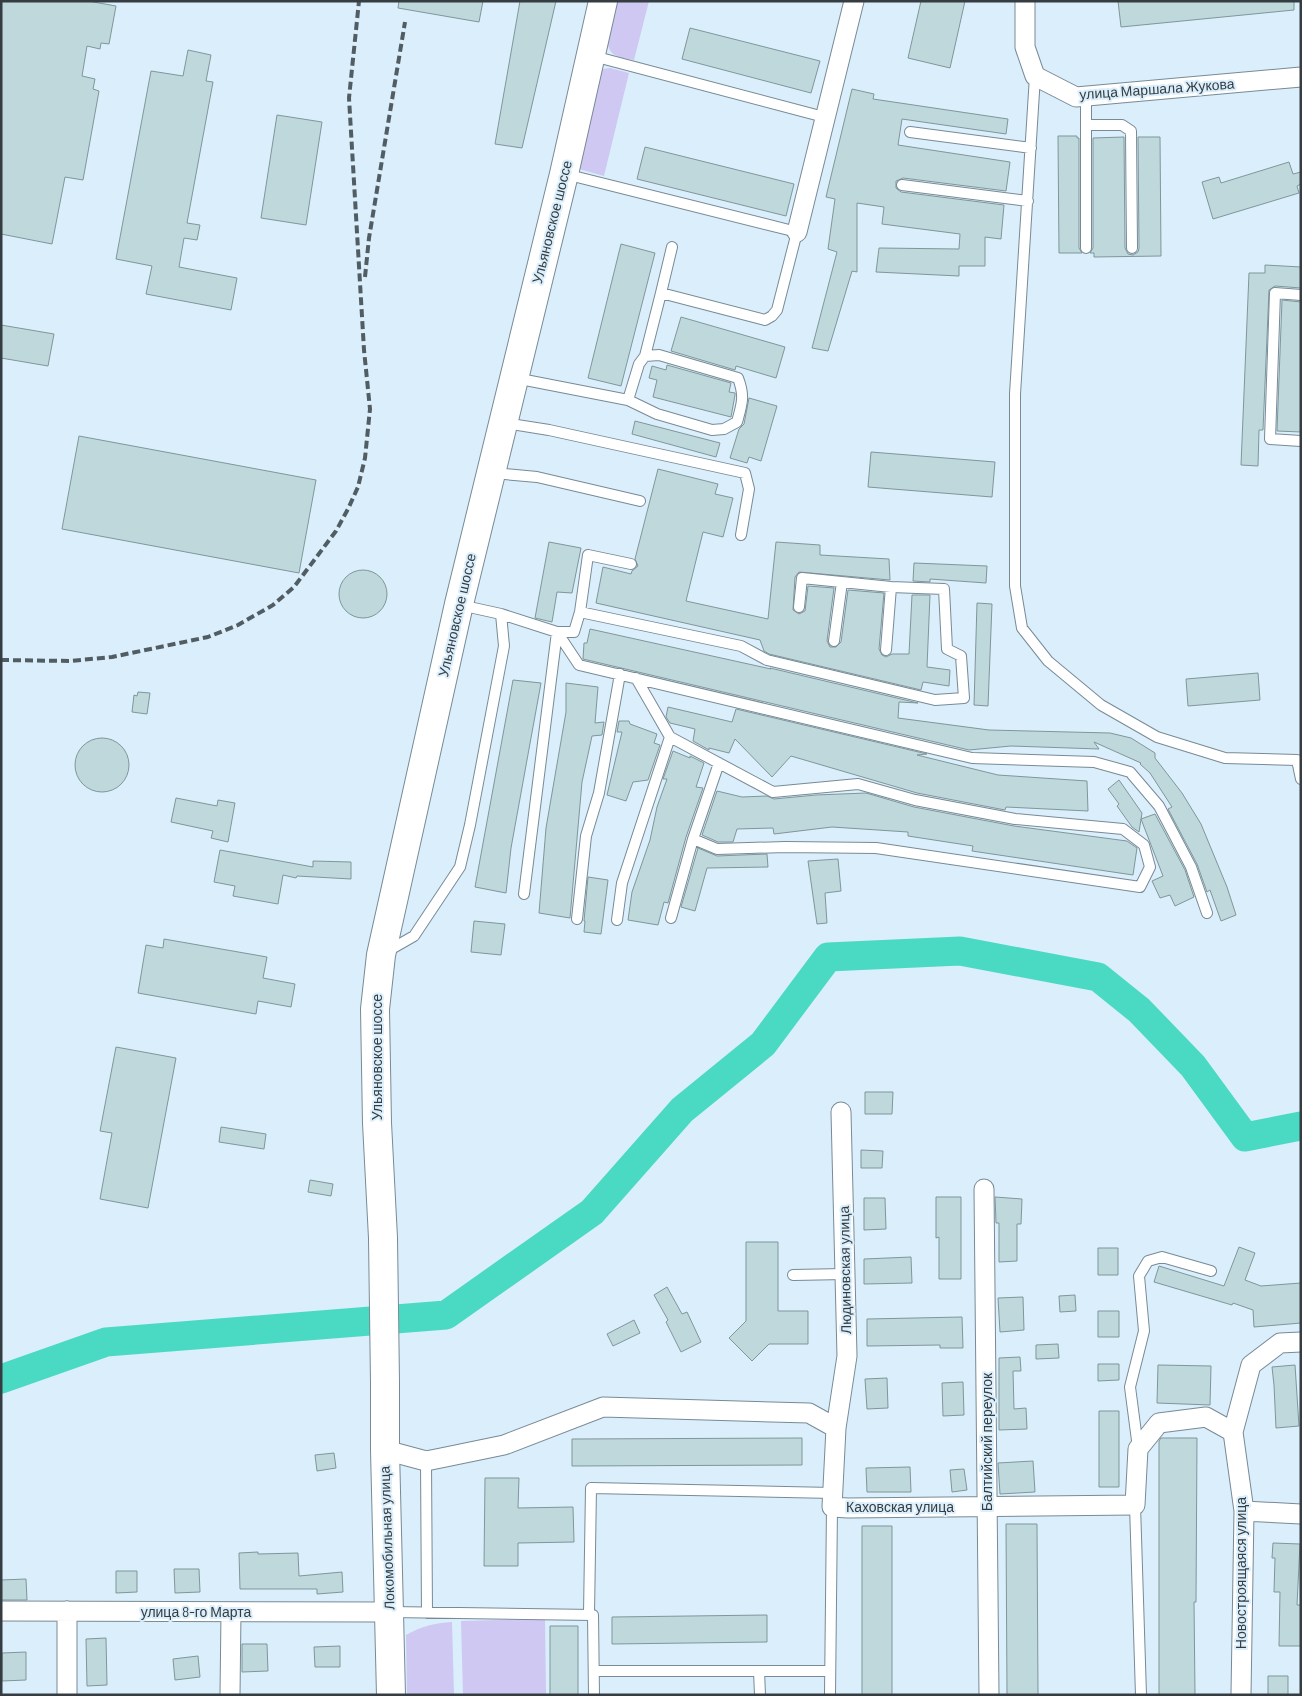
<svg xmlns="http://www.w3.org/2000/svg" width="1302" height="1696" font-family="Barlow,sans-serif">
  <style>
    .green { fill: #cec8f3 }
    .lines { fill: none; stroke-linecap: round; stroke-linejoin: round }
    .river { stroke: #4ad9c3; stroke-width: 29 }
    .building { fill: #bfd8dc; stroke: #7f979a }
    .service-casing { stroke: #788a96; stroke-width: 12 }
    .minor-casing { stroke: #788a96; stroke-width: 21 }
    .primary-casing { stroke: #788a96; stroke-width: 30 }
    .service { stroke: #fff; stroke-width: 10 }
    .minor { stroke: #fff; stroke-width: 19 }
    .primary { stroke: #fff; stroke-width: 28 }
    .rail { stroke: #525d63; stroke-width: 4; stroke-dasharray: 8 4; stroke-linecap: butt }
    .labels { text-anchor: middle; stroke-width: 4; stroke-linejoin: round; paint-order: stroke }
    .street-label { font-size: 14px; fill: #353d42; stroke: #daeefb }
  </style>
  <rect width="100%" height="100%" fill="#daeefb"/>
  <path class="green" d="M614,1H649L634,60C628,59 620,58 615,55C600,47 611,15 614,1Z
    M610,68L629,73L604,176L579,169L577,163L598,74L603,69Z
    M545,1619L546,1695H463L461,1621Z
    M452,1622L454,1695H407L406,1635C422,1626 435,1623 452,1622Z"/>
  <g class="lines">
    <path class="river" d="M1,1379L106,1342L446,1315L592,1212L682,1110L763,1044L828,957L960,951L1098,977L1139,1010L1193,1066L1245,1137L1301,1126"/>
  </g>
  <path class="building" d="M1,1H88L116,6L109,44L101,43L100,49L87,46L82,76L95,79L93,89L99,91L83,180L65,177L52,244L1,234Z
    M399,1H483L479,22L398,8Z
    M520,1H556L522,148L495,144Z
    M921,1H965L950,68L908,58Z
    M1118,1H1294V10L1121,27Z
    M690,28L820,61L811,93L682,59Z
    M188,50L211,55L206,81L213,82L187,223L200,225L197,240L184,238L179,267L237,278L231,310L146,294L152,266L116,259L151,71L183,76Z
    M852,89L874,94L873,99L1008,119L1006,134L902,119L898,145L1010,162L1006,191L903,178L896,181V188L901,192L1004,205L1001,239L985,237V266H959V276L876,272L879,248L959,249L960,234L882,224L884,207L857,203V272L852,271L828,351L812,348L837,252L828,249L835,199L826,197Z
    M277,115L322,122L306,225L261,218Z
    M1058,136H1077V138H1079V248L1082,253H1059Z
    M1124,137L1125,248L1128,254L1133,255L1138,252L1139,248L1138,137H1160L1161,256L1094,257V253H1090L1093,248V138Z
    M645,147L794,184L786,216L637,179Z
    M1289,162L1293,174L1301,172V184L1297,186L1299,193L1213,219L1202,182L1219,177L1221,183Z
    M621,244L655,253L621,386L588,378Z
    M1265,265L1301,267V288L1275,286L1269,290L1263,430H1259L1258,466L1241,465L1249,273H1265Z
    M1282,300L1301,302V432L1277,431Z
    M681,317L785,347L776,378L736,366L735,370L671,351Z
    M1,325L54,334L48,366L1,358Z
    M667,365L731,383L729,392L735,393V395L731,417L653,397L657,380L649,378L652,366L666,370Z
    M749,398L777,406L761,461L749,457L747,463L730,458L739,429L744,424Z
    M635,421L720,443L716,457L632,434Z
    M79,436L316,480L299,573L62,529Z
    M871,452L995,462L992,497L868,487Z
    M658,469L718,484L715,494L733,498L723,537L703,532L686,601L768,619L776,542L820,545V555L889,559L890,580L799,572L795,577L793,610L799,614L805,611L808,586L834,588L827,641L830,647H836L841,642L848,590L884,593L879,649L882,655L886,657L892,654H909L912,595H930L927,667L950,670L949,686L923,682L921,690L769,654L764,651L760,640L596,603L603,567L631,574L632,571L638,566L635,559Z
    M549,542L581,548L572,593L557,592L552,622L535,618Z
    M914,563L987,566L986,583L930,579V582L913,581Z
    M339 594a24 24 0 1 1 48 0a24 24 0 1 1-48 0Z
    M977,603L992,604L988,706L974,705Z
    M590,629L771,669L770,668L918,703L899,702L898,718L989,730L1110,733L1131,738L1155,753V758L1182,793L1201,824L1227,887L1236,915L1221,921L1210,890L1207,892L1197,864L1168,809L1172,807L1150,773L1140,764L1141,763L1094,742L1099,749L1011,746L969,750L583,659L584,643H587Z
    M1258,673L1260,700L1188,706L1186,679Z
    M513,680L541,683L511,848L506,893L475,887Z
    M566,683L598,687L595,723L604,722L602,735L592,736L582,782L570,918L539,913L546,828L566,712Z
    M138,692L150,693L147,714L132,712L134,695L137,696Z
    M668,707L732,722L736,709L927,754L917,755L998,775L1087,781L1088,811L1006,807L1005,810L917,793L791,756L772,777L735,739L729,753L709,748V750L693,741L695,729L670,723L666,717Z
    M619,721H629L630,724L657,734L654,743L660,745L648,780L633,782L626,801L607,795L622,732H617Z
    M75 765a27 27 0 1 1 54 0a27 27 0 1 1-54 0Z
    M673,751L690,758V756L704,763L696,787L703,788L686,837L668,903L664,902L658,925L628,920L632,892L650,840L657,807L667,779H663Z
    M1119,780L1142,813L1139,832L1132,827L1117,806L1119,804L1108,789Z
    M717,791L742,797L767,796L774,799L816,795L866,793L914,807L1014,826L1127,841L1137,848L1133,875L972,851L973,846L908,836V832L832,827L774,834L773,828L737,829L733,842H718L702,835Z
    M176,798L217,806L218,800L235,803L228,842L211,838L213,831L171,822Z
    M1155,814L1185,870L1194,897L1175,906L1170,895L1160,898L1152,881L1163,876L1141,819Z
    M698,848L717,856L767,854L768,867L707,868L695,911L681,907Z
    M220,850L313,867V861L351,862V879L297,876L296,878L283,875L278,904L233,896L235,886L214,882Z
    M838,859L841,891L825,893L827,923L817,924L808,861Z
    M588,877L608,880L601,934L584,932L585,921H584Z
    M474,921L505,924L501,955L471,952Z
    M164,939L267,957L263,978L295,984L291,1007L258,1001L256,1014L138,993L146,945L163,948Z
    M116,1047L176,1058L148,1208L100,1199L112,1133L100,1131Z
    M865,1092H893L892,1114H865Z
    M221,1127L266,1134L264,1149L219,1142Z
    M861,1150L883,1151L882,1168H861Z
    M310,1180L333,1184L331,1196L308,1192Z
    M936,1197H961V1279H939V1237L936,1238Z
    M995,1197L1022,1199L1021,1224H1017V1261L999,1262V1223H996Z
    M864,1198H885L886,1229L864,1230Z
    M746,1242H778V1311H808V1344H769L752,1361L729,1338L746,1321Z
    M1239,1247L1255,1253L1245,1280L1261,1286L1301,1283V1323L1254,1327L1253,1310L1233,1303L1232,1305L1154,1282L1159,1266L1224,1286Z
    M1098,1248H1118V1275H1098Z
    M911,1257L912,1283L864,1284V1259Z
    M667,1287L682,1314L687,1312L701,1342L681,1352L666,1322L668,1320L654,1295Z
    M1075,1295L1076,1311L1060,1312L1059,1296Z
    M1023,1297L1024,1330L1000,1332L998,1298Z
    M1098,1311H1119V1337H1098Z
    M962,1317L963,1348H940V1345L867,1346V1319Z
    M634,1320L640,1333L613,1346L607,1334Z
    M1058,1344L1059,1358L1036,1359V1345Z
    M1020,1357L1021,1371H1013L1014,1409L1026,1408L1027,1429L999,1430V1358Z
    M1098,1364H1119V1380L1098,1381Z
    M1158,1365L1211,1366L1210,1405L1157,1403Z
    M1295,1365L1299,1426L1276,1428L1274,1385L1272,1367Z
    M887,1378L888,1408L867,1409L865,1379Z
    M963,1382L964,1415L943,1416L942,1383Z
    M1099,1411H1119V1487H1099Z
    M802,1438V1465L572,1466V1439Z
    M1161,1438H1197L1196,1602H1194L1195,1695H1159V1441Z
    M334,1453L336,1468L317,1471L315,1455Z
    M1033,1461L1035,1492L1000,1494L998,1463Z
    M910,1467L911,1492H867L866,1468Z
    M964,1469L967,1490L952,1492L950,1470Z
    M485,1478H519L518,1508L573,1507L574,1542L518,1543V1566H484Z
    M1006,1524H1037L1038,1695H1007Z
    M862,1526H892V1695H862Z
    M1273,1543L1300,1544L1297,1605H1301V1646H1279L1280,1592H1274L1275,1558H1272Z
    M258,1552V1554L298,1553L299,1576L342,1572L343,1592L317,1594V1589H240L239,1553Z
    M174,1569H199L200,1592L175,1593Z
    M116,1571H137V1592L116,1593Z
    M26,1579L27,1600H1V1580Z
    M767,1615V1642L612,1644V1617Z
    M550,1626H578V1695H550Z
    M106,1638L107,1685L87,1686L86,1639Z
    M242,1644H267L268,1671L242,1672Z
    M340,1646V1667H315L314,1647Z
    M26,1652V1680L2,1681V1653Z
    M198,1656L200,1677L175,1680L173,1659Z
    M1268,1676H1288V1695H1268Z"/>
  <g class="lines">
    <defs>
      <path id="service" d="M593,56L824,117
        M1035,76L1015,394V586L1022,628L1048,661L1101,705L1157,737L1225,758L1297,760L1301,779
        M1086,125H1122L1131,131L1132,248
        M910,132L1031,148
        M565,174L797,232L777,310L772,316L765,320L661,293L645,356
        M902,185L1028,201
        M1086,248V96
        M661,293L672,247
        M1301,295L1275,293L1270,439L1301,441
        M515,378L628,400L657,414L712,430L724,429L737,422C742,404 745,396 738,378L659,355L645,356L639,364L628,400
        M505,423L549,430L745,473L749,489L741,535
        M493,473L537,477L640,501
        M460,605L501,614L557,632L579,665L972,758L1094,762L1130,772L1159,806L1191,867L1207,913
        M580,612L588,555L631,564
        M834,641L842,582
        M886,650L891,587
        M636,678L670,737L773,792L858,784L915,800L1015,819L1123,829L1144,845L1150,867L1140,887L876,848L785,847L717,849L693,839L719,763
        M524,894L557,632H574L580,612L741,646L767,660L935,700L964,698L961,656L947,649L944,589L891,587L802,578L799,607
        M671,918L693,839
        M577,919L586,836L599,793L620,674
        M617,920L622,883L670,737
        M386,952L414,936L460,867L470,825L504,646L501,614
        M793,1275L845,1274
        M1138,1448L1130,1387L1144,1331L1139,1276L1148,1261L1162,1257L1211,1271
        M426,1461L427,1613
        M1135,1505L1141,1695
        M391,1612L593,1615L594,1695
        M589,1614L591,1488L833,1493
        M594,1671H830
        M759,1671L760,1695
        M830,1695L832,1507"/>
      <path id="minor" d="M1025,1V47L1035,76L1076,97L1301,77
        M797,232L854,1
        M984,1189L989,1695
        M836,1428L847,1356L841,1112
        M385,1450L426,1461L441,1458L504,1445L603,1407L809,1413L836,1428L832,1507L848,1508L1135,1505L1138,1449L1159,1423L1206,1417L1233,1432
        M1244,1511L1301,1514
        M1,1611L390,1612
        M67,1695V1611
        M230,1695L231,1612
        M1241,1695L1244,1511L1233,1432L1251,1365L1280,1343L1301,1342"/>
      <path id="primary" d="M391,1695L385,1450V1382L383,1238L377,1123L375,1009L381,955L459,604L564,174L603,1"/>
    </defs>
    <use href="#service" class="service-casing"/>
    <use href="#minor" class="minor-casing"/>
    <use href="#primary" class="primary-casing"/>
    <use href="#service" class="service"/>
    <use href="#minor" class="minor"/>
    <use href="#primary" class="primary"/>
    <path class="rail" d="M365,277L369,238L405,22
      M1,660L70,661L112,657L208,637L238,625L273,605L294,587L336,531L348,509L358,487L365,458L370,409L364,350L349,98L359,1"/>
  </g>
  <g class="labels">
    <g class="street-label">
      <text transform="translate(1157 89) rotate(-4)" y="5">улица Маршала Жукова</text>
      <text transform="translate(552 222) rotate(-76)" y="5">Ульяновское шоссе</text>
      <text transform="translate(457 615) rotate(-77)" y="5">Ульяновское шоссе</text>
      <text transform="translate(377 1057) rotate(-90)" y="5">Ульяновское шоссе</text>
      <text transform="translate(845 1270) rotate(-91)" y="5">Людиновская улица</text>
      <text transform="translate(987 1442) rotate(-90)" y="5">Балтийский переулок</text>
      <text x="900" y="1512">Каховская улица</text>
      <text transform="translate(387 1538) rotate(-92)" y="5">Локомобильная улица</text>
      <text transform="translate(1241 1573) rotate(-90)" y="5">Новостроящаяся улица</text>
      <text x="196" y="1617">улица 8-го Марта</text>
    </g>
  </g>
  <rect width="1302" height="1696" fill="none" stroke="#353d42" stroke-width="5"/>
</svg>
